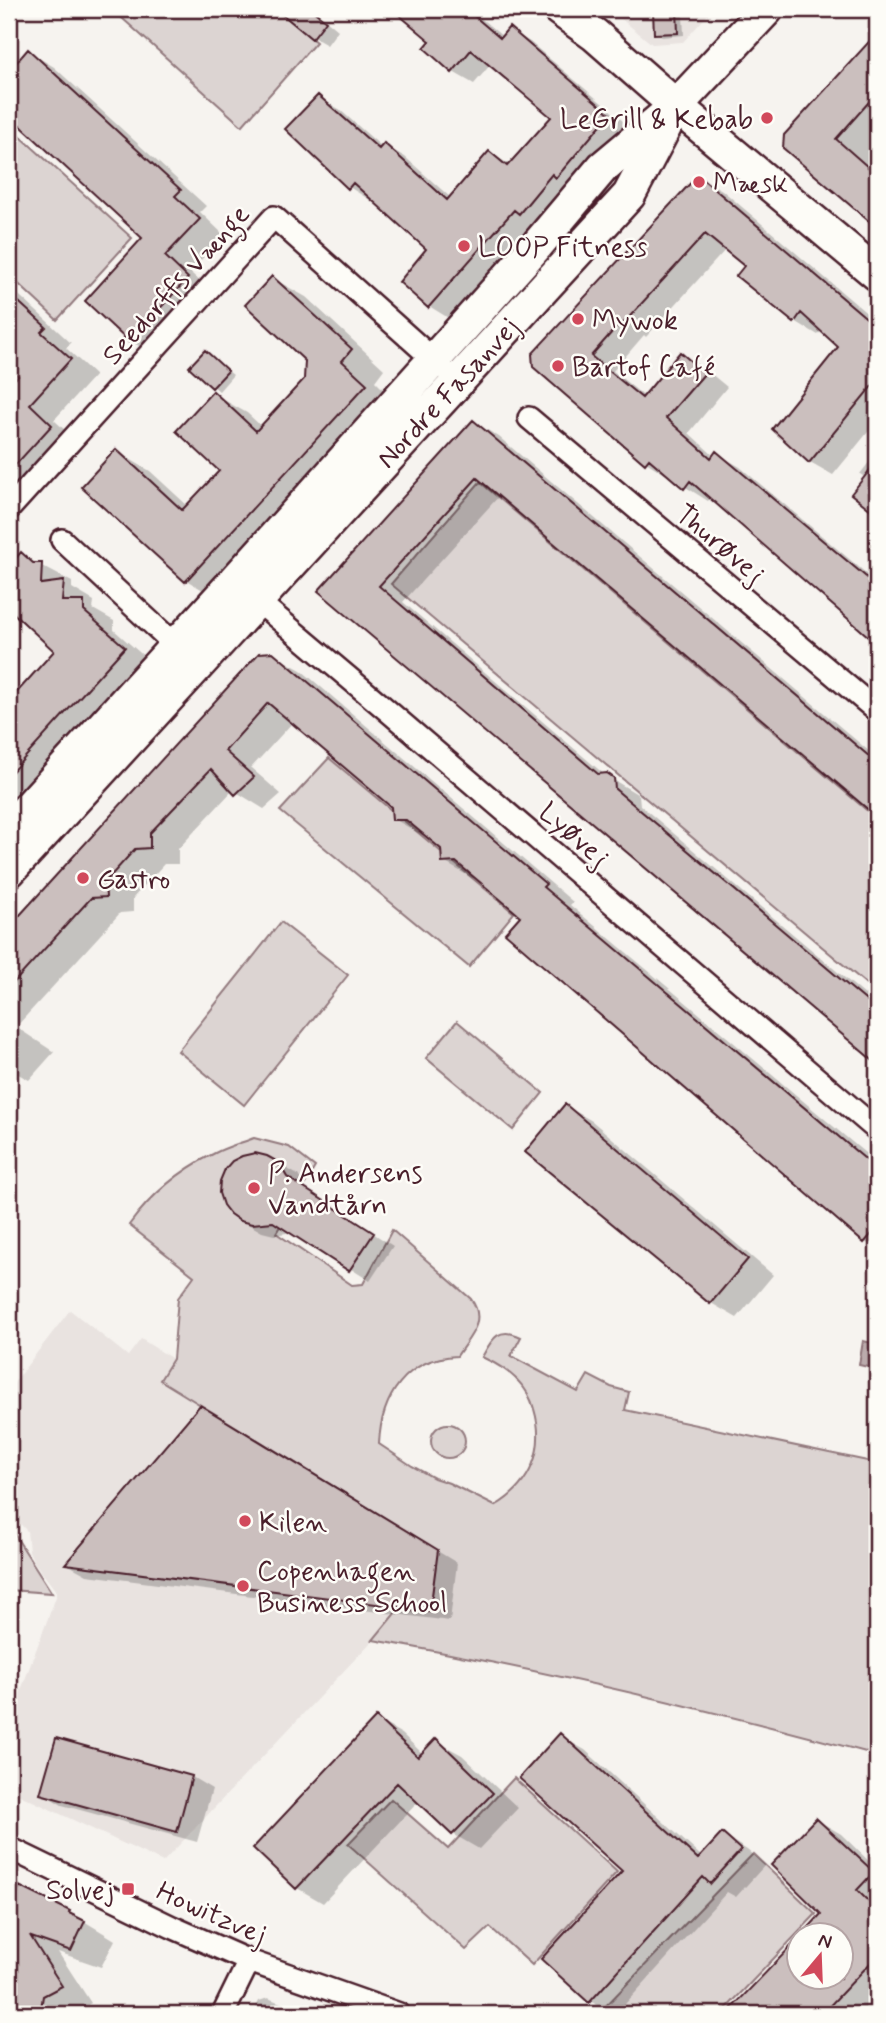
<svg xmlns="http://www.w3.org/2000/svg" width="886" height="2023" font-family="Mynerve,sans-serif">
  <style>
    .built { fill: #e9e3e0 }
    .green { fill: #dcd4d2; stroke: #937a7e; stroke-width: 2 }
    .water { fill: #bbabac; stroke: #8e7378; stroke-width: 2 }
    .shadow { fill: #0003 }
    .building { fill: #cbbfbe; stroke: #4a1f2b; stroke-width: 2 }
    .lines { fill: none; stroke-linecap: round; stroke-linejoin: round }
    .street-casing { stroke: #4a1f2b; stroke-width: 26 }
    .secondary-casing { stroke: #4a1f2b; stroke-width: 37 }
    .street { stroke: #fdfcf7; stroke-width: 21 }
    .secondary { stroke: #fdfcf7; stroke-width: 32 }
    .poi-dot { fill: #d1495b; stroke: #fdfcf7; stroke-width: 2.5 }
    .labels { text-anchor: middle; stroke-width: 5; stroke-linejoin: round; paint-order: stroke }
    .poi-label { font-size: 28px; fill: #4a1f2b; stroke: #fdfcf7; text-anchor: start }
    .street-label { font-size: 28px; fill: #4a1f2b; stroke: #fdfcf7 }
  </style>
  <rect width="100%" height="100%" fill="#f6f3ef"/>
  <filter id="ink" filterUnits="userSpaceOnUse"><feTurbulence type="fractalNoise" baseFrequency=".0143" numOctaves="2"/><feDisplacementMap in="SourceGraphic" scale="14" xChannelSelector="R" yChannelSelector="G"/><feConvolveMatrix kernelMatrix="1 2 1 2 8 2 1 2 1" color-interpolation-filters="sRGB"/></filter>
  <g filter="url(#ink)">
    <path class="built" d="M609,9H713L683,42L652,44Z
      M70,1310L128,1356L141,1339L173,1359L160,1380L438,1550L430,1611L396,1612L373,1640L163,1862L9,1790V1722L56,1597V1591L34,1562L29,1551L27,1531L9,1512V1389Z"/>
    <path class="green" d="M112,9H276L316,42L242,126Z
      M9,126L132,238L57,320L9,275Z
      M480,482L877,819V993L391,584Z
      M329,758L514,913L469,967L280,811Z
      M281,922L348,975L244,1105L178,1051Z
      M457,1021L543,1093L513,1130L426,1058Z
      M254,1138L289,1147L315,1167L276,1233L352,1285L363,1284L392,1230L471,1299C487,1321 470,1336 457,1356C406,1358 381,1397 379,1444L412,1466L434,1478L449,1483L495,1506C531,1485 546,1449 534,1409C531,1398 526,1389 518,1381C508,1370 495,1363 482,1357C492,1339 498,1326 521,1337L511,1356L578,1392L588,1375L611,1387L629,1392L625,1410L877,1463V1755C711,1710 543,1669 373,1640L396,1612L430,1611L437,1550L160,1380L173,1359L178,1298L194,1276L129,1225C151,1195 179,1171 213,1154C226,1147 241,1143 254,1138Z
      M431 1441a17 17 0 1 1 34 0a17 17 0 1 1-34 0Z
      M9,1526L52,1593L9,1590Z
      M514,1778L617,1872L532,1965L490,1927L466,1950L348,1844L391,1799L448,1849Z
      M753,1854L816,1914L721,2014H598Z"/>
    <path class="water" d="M863,1341L877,1344V1369L859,1365Z"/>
    <path class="shadow" d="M279,9H313L338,30L327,45L313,37Z
      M392,9H470L503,37L509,30L530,42L630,127L541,225L535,222L450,319L429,306V249L372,198L370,200L349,187L318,97L339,109L382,147L384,145L405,157L451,198L490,153L510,165L553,117L491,64L474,84L453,72L432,41Z
      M677,11L683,15L684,35L662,37L656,33Z
      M877,35V151L870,160L873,163L877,158V223L867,217L786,136Z
      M29,52L54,67L206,206L200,212L224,235L190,272L213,294L156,355L130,341L87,300L145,238L9,113V73Z
      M699,177L722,190L877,322V421L833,475L810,462L774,429L840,347L822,330L818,335L795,321L747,266L726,249L646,337L644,335L613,371L645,397L680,355L704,368L727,387L689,433L714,456L716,453L740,467L867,574L877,562V637L859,626L711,497L708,501L646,462L534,366Z
      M272,278L306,297L384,369L375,381L399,405L220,600L186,580L116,451L150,471L188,506L221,471L213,394L247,413L262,427L305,380L307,360Z
      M9,286L71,343L66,348L95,375L54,420L77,441L26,496L9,486V389L21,376L9,365Z
      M205,352L233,375L219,391L191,367Z
      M474,422L499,437L877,758V815L500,495L403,602L605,775L639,795L640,805L865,995L869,989L877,994V1062L321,590Z
      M877,452V512L853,494L866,478L860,474Z
      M21,555L72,582V588L94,601L93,609L114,621V630L155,666L9,825V704L57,650L9,607V568Z
      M272,654L301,670L573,902L570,905L877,1163V1248L865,1242L507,932L522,916L478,878H472L444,862L443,849L427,835H422L394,819L393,806L293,722L251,768L281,794L264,809L233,790L178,849V864H164L133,898V912L120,913L16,1027L54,1052L29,1080L9,1069V928L260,655Z
      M566,1106L592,1121L773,1275L737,1318L711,1303Z
      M266,1157L298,1175L307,1191L393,1246L370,1281L293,1232L274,1235L262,1232L241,1220Z
      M221,1419L457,1563L450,1621L87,1575L67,1564Z
      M376,1719L402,1734L423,1754L436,1741L462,1755L518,1808L479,1849L453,1834L419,1801L323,1903L297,1888L255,1848Z
      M560,1736L585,1750L702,1857L723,1835L747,1850L765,1865L736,1897L727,1892L616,2014H613L590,2001L624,1871Z
      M57,1740L192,1777L212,1789L197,1842L62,1805L42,1793Z
      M817,1820L841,1834L877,1869V1996L859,2014H728L798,1940V1978H840V1936L824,1914Z
      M20,1889L69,1912L115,1940L101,1967L58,1952L91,2003L73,2014H9V1940Z
      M268,1998L309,2014H253L259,2001Z"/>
    <path class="building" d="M276,9H311L326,21L312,39Z
      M392,9H466L500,38L509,27L610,114L556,178L552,174L519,214L514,210L428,308L399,282L426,249L353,183L348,189L285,129L318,95L379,149L384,143L447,200L489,151L507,166L551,117L471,50L452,73L424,48L430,41Z
      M677,10L678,33L654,34L653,11Z
      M877,33V93L836,139L877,175V228L783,148L784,135Z
      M28,49L181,190L175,196L200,219L165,256L188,278L129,342L85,301L142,238L9,115V71Z
      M698,175L877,327V380L809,463L772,429L838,347L801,313L794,323L736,276L744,266L705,234L622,325L620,323L591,356L642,398L680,352L705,373L666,418L711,458L716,451L877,586V644L690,481L684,489L649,459L645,464L533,367L532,354Z
      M272,276L352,349L342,361L367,384L185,582L81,487L116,449L182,510L219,471L176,431L213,391L256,431L304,379L305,361L245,305Z
      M9,293L46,327L41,332L71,359L30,404L52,425L9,472V385L18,376L9,368Z
      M205,350L228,371L212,388L189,367Z
      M473,420L877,763V817L477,478L379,586L598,774L607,773L614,778L615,789L877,1010V1064L318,591Z
      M877,461V515L851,494Z
      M21,552L33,563H42L41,584L64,581L62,601H84V611L125,647L9,775V701L54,651L9,609V566Z
      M273,652L546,884L543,887L877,1169V1228L864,1243L505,933L520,916L456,862L442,863L441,849L406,820H392L391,807L268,703L225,751L254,777L235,795L211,769L150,833V848L135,849L105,882L106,897L91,898L9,988V927L259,653Z
      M565,1104L748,1259L710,1304L525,1152Z
      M255,1153L267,1156L278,1162L287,1177L374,1233L349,1271L273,1222L252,1224L240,1221L230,1214L223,1205L219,1193L220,1181L225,1169L232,1161L242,1156Z
      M200,1405L438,1550L430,1611L65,1564Z
      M376,1717L418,1757L436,1738L493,1793L452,1835L397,1783L296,1889L253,1848Z
      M560,1733L698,1859L722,1833L741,1850L710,1884L703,1877L589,2003L541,1959L622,1871L519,1778Z
      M56,1738L192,1776L177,1832L40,1794Z
      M816,1818L874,1872L857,1890L877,1910V1956L822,2014H726L799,1938V1978H841V1936H801L821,1914L771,1865Z
      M19,1886L70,1911L69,1913L85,1921L71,1951L31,1937L62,1986L43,1996L40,2014H9V1902L14,1910Z"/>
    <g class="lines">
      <defs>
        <path id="street" d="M529,418L877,711
          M9,509L274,217L443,368
          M62,540L186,655
          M248,593L381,705L877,1130
          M9,1848L172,1927L249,1961L399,2014
          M223,2014L249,1961"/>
        <path id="secondary" d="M559,9L595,35L676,106L877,274
          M9,829L234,582L538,244L603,167L676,106L767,9
          M9,871L629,195L669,119"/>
      </defs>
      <use href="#street" class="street-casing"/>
      <use href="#secondary" class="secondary-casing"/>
      <use href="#street" class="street"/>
      <use href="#secondary" class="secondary"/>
    </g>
  </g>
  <g class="poi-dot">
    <circle cx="767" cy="118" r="7"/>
    <circle cx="699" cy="182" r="7"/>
    <circle cx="464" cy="246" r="7"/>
    <circle cx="578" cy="319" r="7"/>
    <circle cx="558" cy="366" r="7"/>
    <circle cx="83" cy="878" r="7"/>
    <circle cx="254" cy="1188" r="7"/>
    <circle cx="245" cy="1521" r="7"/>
    <circle cx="243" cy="1586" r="7"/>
    <rect x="121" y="1882" width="14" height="14" rx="3.5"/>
  </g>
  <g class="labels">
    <g class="poi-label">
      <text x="753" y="128" text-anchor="end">LeGrill &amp; Kebab</text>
      <text x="713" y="192">Mæsk</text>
      <text x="478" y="256">LOOP Fitness</text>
      <text x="592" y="329">Mywok</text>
      <text x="572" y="376">Bartof Café</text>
      <text x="97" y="888">Gastro</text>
      <text x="268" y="1182">P. Andersens<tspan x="268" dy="32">Vandtårn</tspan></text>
      <text x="259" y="1531">Kilen</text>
      <text x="257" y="1580">Copenhagen<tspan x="257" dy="32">Business School</tspan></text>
      <text x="114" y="1899" text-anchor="end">Solvej</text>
    </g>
    <g class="street-label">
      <text transform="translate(175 284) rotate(-48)" y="10">Seedorffs Vænge</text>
      <text transform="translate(447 392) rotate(-47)" y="10">Nordre Fasanvej</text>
      <text transform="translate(721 543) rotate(40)" y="10">Thurøvej</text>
      <text transform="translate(575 834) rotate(41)" y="10">Lyøvej</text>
      <text transform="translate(212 1912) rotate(24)" y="10">Howitzvej</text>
    </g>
  </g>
  <rect width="886" height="2023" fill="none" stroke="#fdfcf7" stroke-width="35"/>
  <rect x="18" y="18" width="851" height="1988" fill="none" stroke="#4a1f2b" stroke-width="2.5" filter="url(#ink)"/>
  <g transform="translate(820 1956) rotate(19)"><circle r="33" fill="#fdfcf7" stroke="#b5a4a5" stroke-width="2"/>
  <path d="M0-5L12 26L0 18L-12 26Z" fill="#d1495b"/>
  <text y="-10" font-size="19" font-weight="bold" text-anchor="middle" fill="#4a1f2b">N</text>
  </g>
</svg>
